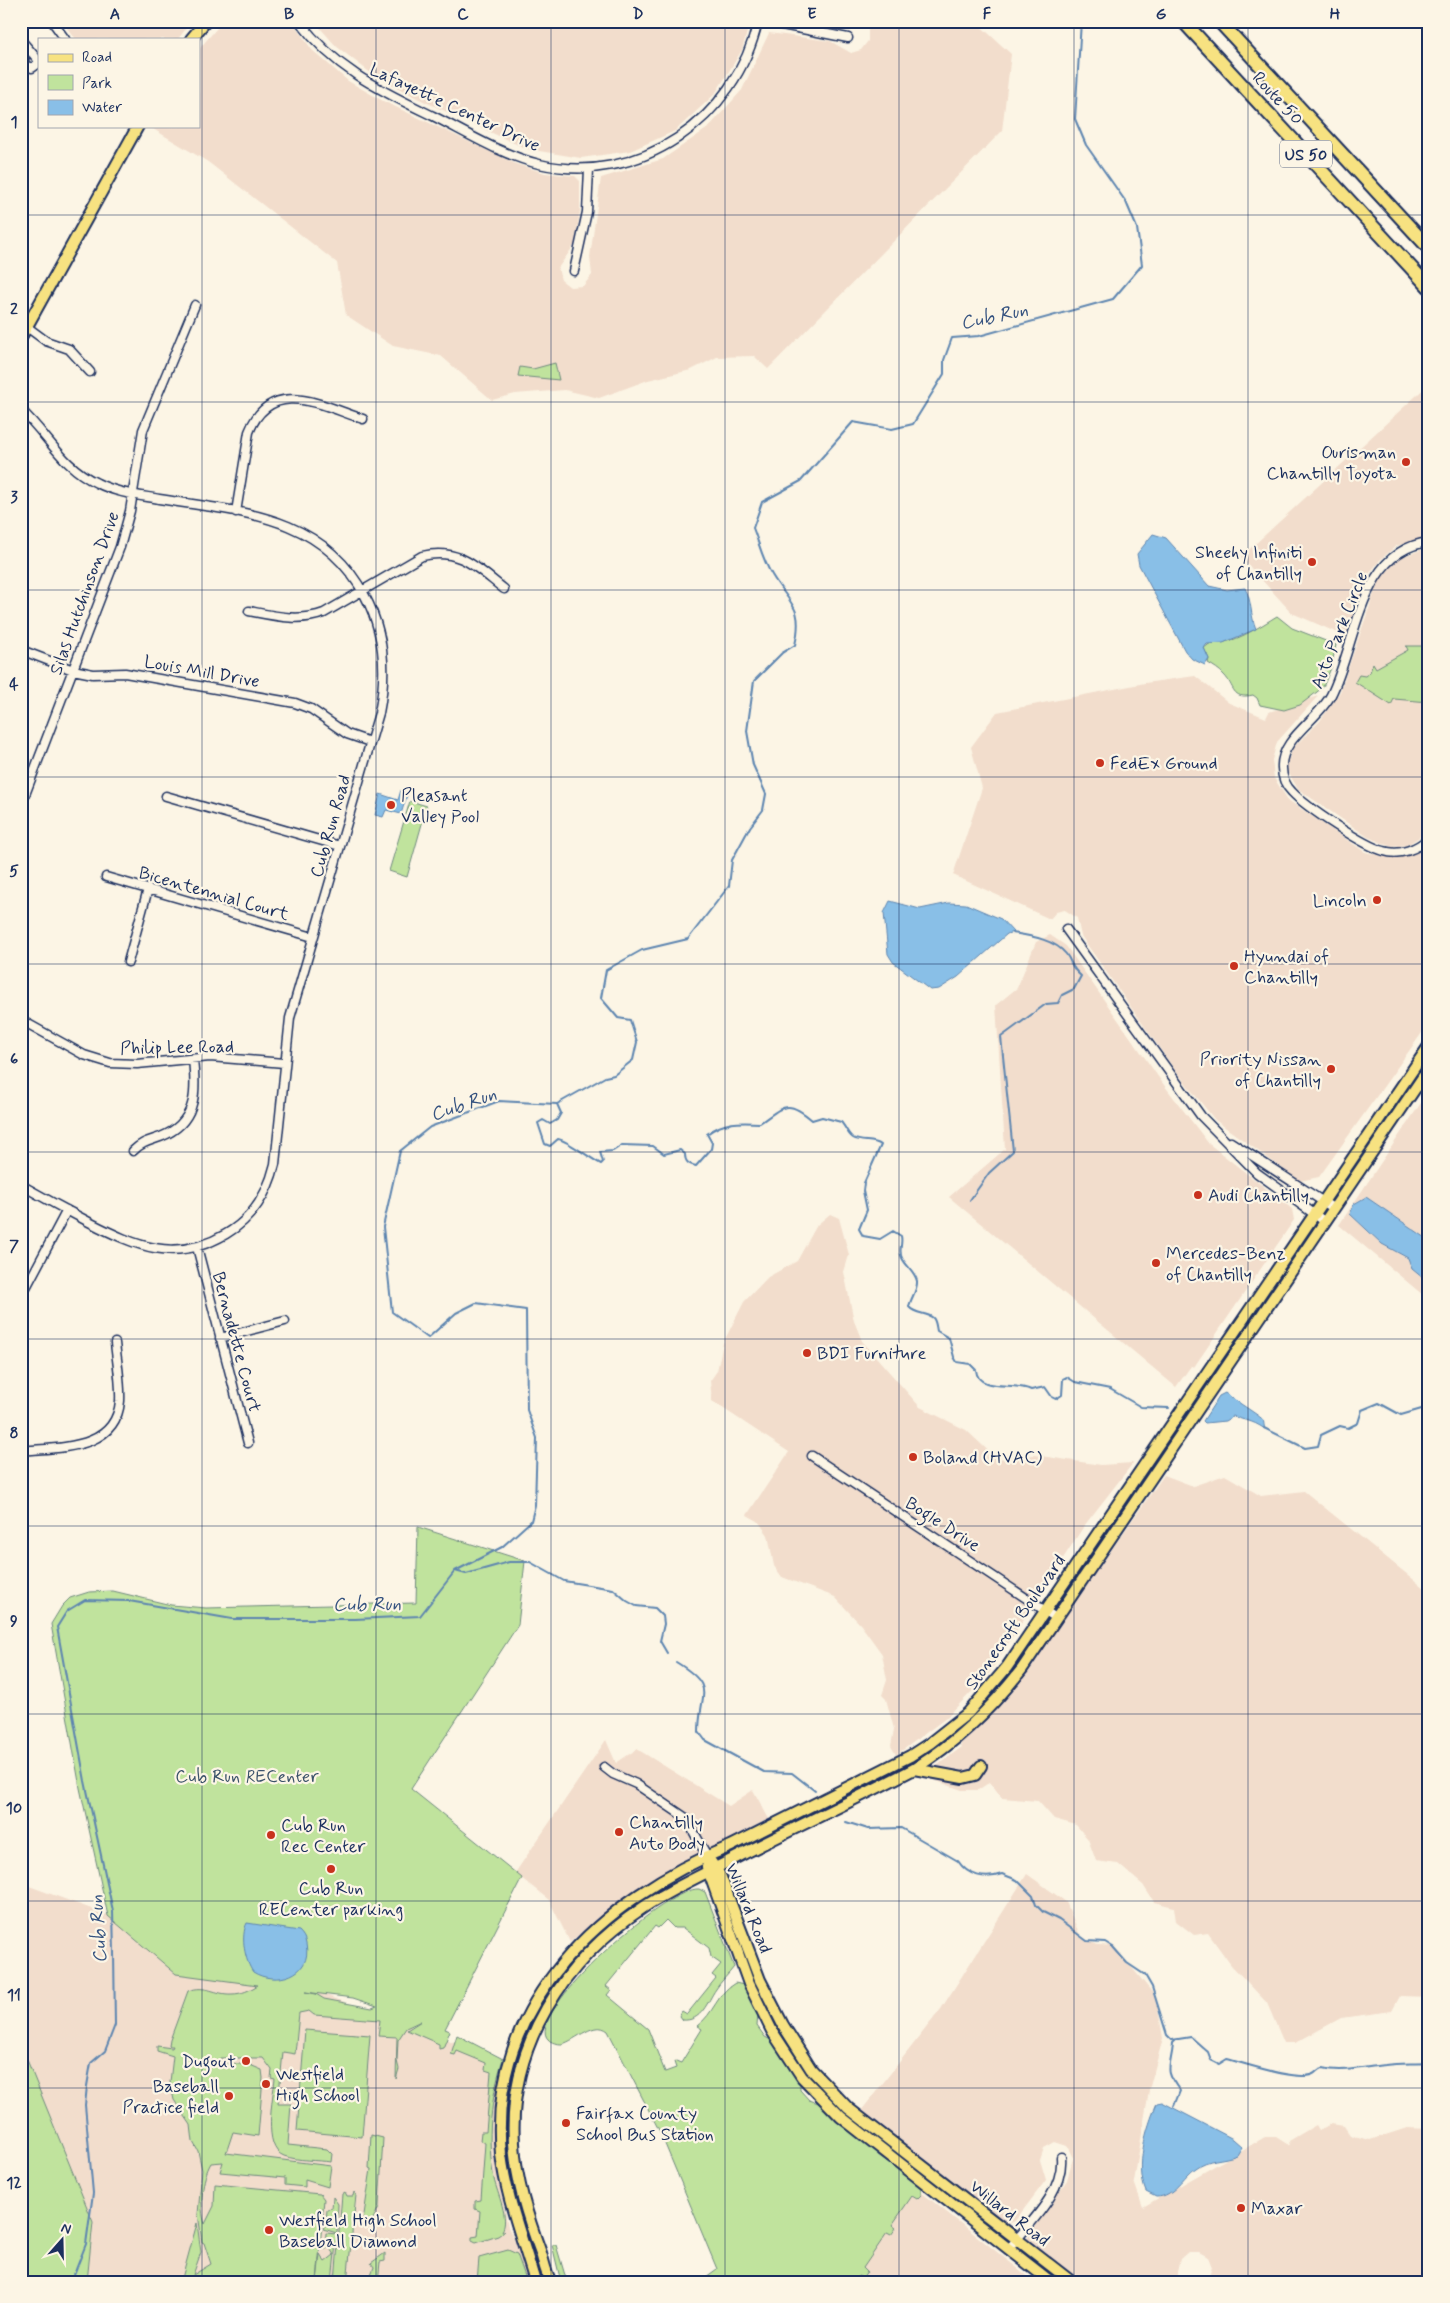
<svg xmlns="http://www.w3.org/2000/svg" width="1450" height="2303" font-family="Mynerve,sans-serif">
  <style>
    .built { fill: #f2ddcc }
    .green { fill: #c0e39d; stroke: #6e897e; fill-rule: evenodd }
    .water { fill: #89bfe7; stroke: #5d85b0 }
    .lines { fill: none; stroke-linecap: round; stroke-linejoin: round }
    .stream { stroke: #5d85b0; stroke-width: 2 }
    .minor-casing { stroke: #1b2f5e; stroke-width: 11 }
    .major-casing { stroke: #1b2f5e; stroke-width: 14 }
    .highway-casing { stroke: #1b2f5e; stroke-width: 16 }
    .minor { stroke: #fcf5e5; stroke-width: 8 }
    .major { stroke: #f7e281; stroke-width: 10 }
    .highway { stroke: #f7e281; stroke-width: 12 }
    .grid { fill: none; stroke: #1b2f5e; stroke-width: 1; stroke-opacity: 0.55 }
    .poi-dot { fill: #c8321e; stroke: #fcf5e5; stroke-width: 2 }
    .labels { text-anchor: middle; stroke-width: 4.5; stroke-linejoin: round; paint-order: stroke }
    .shield { fill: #fcf5e5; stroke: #5e6a86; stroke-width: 1 }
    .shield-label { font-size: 16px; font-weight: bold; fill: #1b2f5e }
    .street-label { font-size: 18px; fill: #1b2f5e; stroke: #fcf5e5 }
    .poi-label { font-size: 18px; fill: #1b2f5e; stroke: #fcf5e5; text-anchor: start }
    .park-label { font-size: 18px; fill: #3c536b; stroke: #fcf5e5 }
    .water-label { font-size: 19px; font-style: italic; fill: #365380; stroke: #fcf5e5 }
    .neatline { fill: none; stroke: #1b2f5e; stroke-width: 2 }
    .grid-label { font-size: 16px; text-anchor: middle; font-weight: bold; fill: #1b2f5e }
  </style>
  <rect width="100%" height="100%" fill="#fcf5e5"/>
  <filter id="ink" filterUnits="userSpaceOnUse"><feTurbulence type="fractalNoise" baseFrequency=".02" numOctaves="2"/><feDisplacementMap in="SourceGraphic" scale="10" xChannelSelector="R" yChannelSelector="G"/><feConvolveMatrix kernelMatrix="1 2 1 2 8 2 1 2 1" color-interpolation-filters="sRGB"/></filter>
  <g filter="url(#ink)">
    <path class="built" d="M61,21H192L178,39H76Z
      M223,21H292L312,50L348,81L383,101L516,164L545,173L575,176L580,181V211L575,244L558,268L561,280L570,287L583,286L592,275L590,257L601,178L663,159L708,128L742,90L769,33L830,41L851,53L861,50L868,41V28L860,21H975L1011,54L1002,131L768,369L754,356L717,357L691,370L648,380L599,398L565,390L515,394L492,400L441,356L393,346L346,315L337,263L208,162L150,127L199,126V49Z
      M314,21H750L742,50L715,94L675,131L630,151L581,158L527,149L417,98L372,74L336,46Z
      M1429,384V536L1396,546L1380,560L1369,574L1364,587L1347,637L1292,613L1241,557Z
      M1429,547V831L1407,845L1392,847L1368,837L1298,789L1288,772L1287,764L1293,748L1320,721L1340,692L1378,582L1388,569L1402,557Z
      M1195,676L1229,703L1266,718L1269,712L1318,696L1277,742L1272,760L1274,778L1288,800L1365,852L1391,858L1418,851L1429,842V1023L1319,1177L1300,1181L1215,1120L1175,1070L1081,936L1077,918L1065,910L1056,912L1050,919L953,875L982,788L971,747L997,712L1145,683Z
      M1050,935L1066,946L1164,1085L1209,1144L1292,1209L1294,1220L1194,1367L1191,1366L1176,1387L949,1197L1005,1149L996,1005L1017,988L1036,942Z
      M1429,1091V1240L1366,1197L1354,1204L1350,1214L1382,1244L1408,1258L1413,1269L1429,1283V1300L1339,1225Z
      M830,1214L839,1218L849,1255L844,1272L854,1321L862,1341L920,1407L966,1430L997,1459L1034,1455L1101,1465L1133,1463L1084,1526L987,1676L946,1718L896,1755L891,1746L894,1729L886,1699L882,1695L887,1680L882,1654L861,1625L835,1597L782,1577L774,1566L768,1535L758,1521L747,1515L789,1452L712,1401L710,1381L717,1371L723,1343L744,1302L768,1277L797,1261L817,1225Z
      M1164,1475L1193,1486L1225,1475L1261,1496L1304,1491L1429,1592V1997L1400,1996L1392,2011L1341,2018L1295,2043H1284L1267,2003L1231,1965L1208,1933L1194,1935L1176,1921L1174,1907L1154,1902L1143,1885L1118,1864L1096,1861L1088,1839L1076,1825L1054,1819L1038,1801L1002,1798L990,1782L978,1790H962L922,1776L962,1747L960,1744L1011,1693Z
      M606,1740L616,1763L637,1749L729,1806L753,1790L769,1819L643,1884L570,1942L549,1900L515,1873Z
      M1027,1874L1066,1902L1081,1938L1098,1945L1114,1946L1156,1997L1163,2038L1149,2090L1134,2182L1143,2207L1265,2137H1276L1290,2146L1289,2141L1316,2125L1319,2130L1331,2124L1344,2126L1350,2135L1370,2140L1407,2128L1429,2129V2282H1207L1212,2267L1208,2257L1199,2252H1188L1180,2259L1177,2272L1181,2282H1080L1027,2239L1067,2180L1073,2158L1067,2146L1055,2142L1044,2148L1040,2160L1046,2180L1015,2221L1008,2224L861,2111L941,2009Z
      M21,1883L505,2061L498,2095L493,2150L508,2227L522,2254L530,2282H87L93,2222L21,2062Z
      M1429,2062V2114L1423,2063Z
      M912,2185L1035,2282H846Z"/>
    <path class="green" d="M555,363L559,380L518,376L520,367L533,369Z
      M1277,616L1292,628L1336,645L1331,668L1323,687L1317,692L1300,705L1284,710L1260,705L1257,698L1253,695C1231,700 1235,686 1224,675C1220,670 1213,666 1208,663L1209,659L1204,648L1212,642C1230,647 1262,625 1277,616Z
      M1406,646H1429V702L1394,699L1391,705L1355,682L1359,675L1365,676L1370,672L1373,663L1376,668L1408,650Z
      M410,801L427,806L407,877L389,871Z
      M418,1527L525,1561L518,1625L411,1789L522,1878L445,2029L450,2031L443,2048L439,2049V2044L407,2030L421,2021L406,2028L398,2040L397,2061L399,2069L396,2079L397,2037L378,2036L380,2020L314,2015L309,2011L299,2013L295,2054L283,2052L278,2104H291L288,2145L327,2149L332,2154L331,2162C317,2160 298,2161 284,2156C262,2148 273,2098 275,2079L271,2078L272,2070L263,2058H220V2062L194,2060L250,2065L262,2070L263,2078L258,2136L233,2132L226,2153L331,2166L328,2187L305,2180V2187L285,2185V2178L220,2172L223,2162L211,2163C202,2178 199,2207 205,2224L214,2206L215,2184L320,2194L324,2199L317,2281L320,2254L325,2262L334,2255L329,2247L326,2249L325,2247L326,2233L337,2234L332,2282H181L197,2223L201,2252L193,2275L211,2264L204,2243L202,2242L198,2214L202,2170L198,2151L193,2142L191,2125L174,2100L170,2082L173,2056L157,2051V2046L172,2048L173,2046H169L170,2040L188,1991C206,1984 215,1995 232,1994C242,1994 250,1990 258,1985L176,1974L108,1916L80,1788L51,1624L62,1606L70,1598L89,1592L113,1591L171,1605L206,1608L416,1603ZM305,1992L353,1998L377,2006L372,2008L324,1999L316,1994Z
      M699,1889L705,1892L734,1967C728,1975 721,1981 716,1989C707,2002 702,2022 682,2020L679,2016L682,2011L687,2014L716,1978L712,1975L721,1964L711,1957L709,1948L683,1928H674L666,1920L658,1928L655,1926L606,1986L611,1990L607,1995L648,2029L665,2072L676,2068L674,2062L676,2061L681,2063L702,2029L697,2026C714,2014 717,1993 735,1983L744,1985L758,2013L757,2026L765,2037L771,2040L800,2080V2090L809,2100L822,2104L878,2151V2155C893,2166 908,2174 921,2186V2195L917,2199L912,2196L892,2225L896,2228L891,2235L887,2233L863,2268L867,2272L863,2278L858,2276L855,2282H699L717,2269L660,2132L608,2031C594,2020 577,2040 562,2044C558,2044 551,2043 548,2039C523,2015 667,1886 699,1889Z
      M305,2030L370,2035L362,2137L297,2131Z
      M457,2035L503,2059C491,2096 486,2140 494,2179C497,2193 510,2219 502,2231H505L498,2236L476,2243L472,2241V2237L478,2236L480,2211L475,2209V2201L481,2200L485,2143L480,2141L481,2132H486L491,2072L485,2070L486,2063L457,2051L455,2055L451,2054Z
      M21,2045L93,2222L87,2282H21Z
      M371,2135L383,2138L379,2207L369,2227L363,2221L371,2169L369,2168Z
      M345,2192L347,2196H353L354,2192L356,2195L347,2282H335L342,2194Z
      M333,2197L338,2204L337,2233L323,2229L326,2223L327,2209L332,2208Z
      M552,2245H556L567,2282H561Z
      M508,2250L517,2254L527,2282H477L479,2258Z
      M385,2253V2261L380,2262L378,2282H368L374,2267L371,2263Z"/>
    <path class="water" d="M1153,534L1166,538L1209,586L1227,590L1245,588C1252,601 1250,614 1256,629L1223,643L1207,644L1204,648L1209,659L1205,665L1192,659L1185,651L1139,565L1137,554Z
      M401,790L408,792L401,814L386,810L383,817L375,815L380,794L398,800Z
      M890,901L920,909L949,903L966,904L1001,919L1013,932L1007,934L958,977L939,989L930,990L893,962L888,954L884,913Z
      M1366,1197L1429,1240V1283L1412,1269L1408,1258L1382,1244L1350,1214L1354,1204Z
      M1225,1393C1231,1398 1262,1417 1263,1420C1264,1421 1264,1428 1265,1429C1250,1419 1247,1422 1233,1416L1225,1421L1205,1423L1203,1421L1219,1396Z
      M247,1923L299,1931C303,1935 305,1938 306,1944C313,1976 275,1986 253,1972C245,1961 240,1936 247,1923Z
      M1162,2102L1233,2139L1242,2147L1237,2155C1222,2161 1209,2158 1196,2168C1183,2177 1174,2197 1156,2197L1146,2192C1135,2166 1146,2129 1157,2103Z"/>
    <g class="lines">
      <path class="stream" d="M557,1104L561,1113L557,1120L550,1124L543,1120L538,1123L545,1144L550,1146L558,1139C567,1140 591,1159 601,1164L603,1162L600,1152L613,1151L622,1145L653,1146L664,1154L680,1150L685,1154C685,1162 688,1164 696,1166L711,1149L712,1143L707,1134C724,1121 740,1122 760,1123C783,1107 787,1098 812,1120L822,1117L841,1122C845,1126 848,1135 853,1138C862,1143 873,1139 881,1145L864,1183L863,1191L867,1210L859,1229L863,1236L880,1239L893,1231L901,1236C903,1244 898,1251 902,1258C906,1266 915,1272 917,1281C918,1290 910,1299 909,1307C916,1315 926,1312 933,1318C936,1321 936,1327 937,1331L949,1338L954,1357L957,1362L970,1364L976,1370C978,1393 1014,1381 1031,1390L1045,1387L1052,1397L1056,1399L1062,1395L1063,1379L1067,1377L1075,1382L1110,1389L1141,1407L1169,1408
        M970,1200L989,1173L1013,1151L1001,1037L1046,1004L1058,1003L1062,995L1074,989L1081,976C1070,967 1073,963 1066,954C1054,939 1030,936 1012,933
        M1264,1428L1305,1448L1318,1446L1321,1435L1340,1426L1348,1428L1358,1423L1362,1410L1379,1403L1401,1415L1425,1408V1385L1429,1375
        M455,1571L466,1574L509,1562H530L564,1581L613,1589L627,1601L636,1606L655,1608L663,1616L664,1624L660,1641L667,1653
        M676,1662C718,1688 699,1692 699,1732L705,1740L764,1772L792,1773L815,1791
        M846,1822L868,1829L901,1828L958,1861C968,1876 985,1880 1002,1874L1017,1880L1033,1896L1036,1905L1043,1912L1059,1920L1087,1941L1105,1942L1113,1947L1127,1963L1145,1975L1152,1987L1167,2035L1172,2040L1191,2037L1208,2052L1211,2060L1219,2064L1227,2059C1244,2063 1298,2082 1313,2074C1317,2072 1317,2069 1323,2068C1342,2073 1365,2067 1385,2065C1399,2063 1414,2064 1429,2063
        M1174,2106L1180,2091C1162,2067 1172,2068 1173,2043L1176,2040
        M71,2282L86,2244L93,2193L85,2105L87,2086L91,2063L105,2051L115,2025L114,1953L113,1911L85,1781L57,1627L67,1611L85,1600L129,1601L232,1619H355L420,1616L455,1571L502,1547L531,1521L535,1505L537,1438L527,1410L526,1310L476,1303L456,1313L428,1338L392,1312L383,1227L400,1151L430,1127L499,1101L557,1104L605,1077L614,1075L633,1060L637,1042L630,1020L618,1018L601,998L606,970L642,950L688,939L729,886L732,860L750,827L763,810L766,794L753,765L747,731L754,681L782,653L795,645C804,606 790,605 772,575C763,561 759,543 753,528L762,502L801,481L853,422L892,429L913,424L944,374V360L952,338L979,336L1113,299L1142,265L1137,228L1126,202L1086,145L1075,119L1081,21"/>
      <defs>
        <path id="minor" d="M52,21L65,39
          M299,21C336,70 380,90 433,116C467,133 502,155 539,164C639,187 736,119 758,21
          M762,21L848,38
          M21,40L39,61
          M25,45L24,65L32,68L39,63
          M574,271L587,212L589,169
          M27,327L46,341L69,349L90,372
          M21,410C48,435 62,467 97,483C117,493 137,495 159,499C240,512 322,514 365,596C385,633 387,672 379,713L290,1018L275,1164C268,1193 252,1219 226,1234C175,1264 136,1246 89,1222C66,1210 44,1198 21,1185
          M236,512L249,432C271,376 323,406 363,419
          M1429,542C1359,550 1357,644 1331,695C1318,720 1280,739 1282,768C1282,777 1286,786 1292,792C1306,807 1364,846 1384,851C1400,856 1417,849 1429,838
          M249,611C275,616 299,622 324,613L422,556C459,547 477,568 504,589
          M21,650L73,670L93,674L125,673L295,703L311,709L347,734L370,742
          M166,796L340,846
          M21,805L120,547L130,511L143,430L195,305
          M106,877L313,937
          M1066,929L1201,1116L1257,1173L1324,1221
          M128,962L148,889
          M21,1020L84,1055L110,1063L137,1064L210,1057L284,1063
          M1231,1142L1333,1208
          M133,1151C145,1139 154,1141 167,1134C198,1118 196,1088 193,1059
          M197,1247L248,1443
          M21,1297L67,1210
          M220,1338L285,1321
          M21,1451C58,1447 116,1451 120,1401C121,1382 117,1362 115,1343
          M812,1456L1056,1618
          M604,1767L613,1774L636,1784L686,1818L707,1856
          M1009,2249C1029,2223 1064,2193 1061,2157"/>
        <path id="major" d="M191,39L206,21
          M21,337L138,126
          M914,1769L963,1778L975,1775L981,1766
          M707,1856L720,1875L760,1980L783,2025L811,2069L848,2108L1072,2282
          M707,1867L749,1984L772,2031L802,2077L841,2117L1051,2282
          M535,2282C523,2240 506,2197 501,2154C487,2004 603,1897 731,1846L910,1756L930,1743L968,1713L1007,1667L1429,1046
          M551,2282C546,2274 544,2263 541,2253C528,2218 516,2181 514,2143C508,2045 564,1960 644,1907C676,1886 711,1871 745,1853C801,1825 858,1798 914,1769C957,1742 991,1709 1022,1669L1429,1068"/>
        <path id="highway" d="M1183,21L1429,287
          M1219,21L1429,248"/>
      </defs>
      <use href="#minor" class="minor-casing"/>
      <use href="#major" class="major-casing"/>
      <use href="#highway" class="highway-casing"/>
      <use href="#minor" class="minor"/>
      <use href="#major" class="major"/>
      <use href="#highway" class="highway"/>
    </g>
  </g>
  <path class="grid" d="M202,21V2282M376,21V2282M551,21V2282M725,21V2282M899,21V2282M1074,21V2282M1248,21V2282M21,215H1429M21,402H1429M21,590H1429M21,777H1429M21,964H1429M21,1152H1429M21,1339H1429M21,1526H1429M21,1714H1429M21,1901H1429M21,2088H1429"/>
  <g class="poi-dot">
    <circle cx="1406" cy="462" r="5"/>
    <circle cx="1312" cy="562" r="5"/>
    <circle cx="1100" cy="763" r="5"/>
    <circle cx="391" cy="805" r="5"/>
    <circle cx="1377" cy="900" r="5"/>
    <circle cx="1234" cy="966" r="5"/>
    <circle cx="1331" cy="1069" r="5"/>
    <circle cx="1198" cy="1195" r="5"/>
    <circle cx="1156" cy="1263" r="5"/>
    <circle cx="807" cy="1353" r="5"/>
    <circle cx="913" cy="1457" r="5"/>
    <circle cx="619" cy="1832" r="5"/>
    <circle cx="271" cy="1835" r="5"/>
    <circle cx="331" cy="1869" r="5"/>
    <circle cx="246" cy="2061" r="5"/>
    <circle cx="266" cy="2084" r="5"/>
    <circle cx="229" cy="2096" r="5"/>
    <circle cx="566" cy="2123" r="5"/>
    <circle cx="1241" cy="2208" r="5"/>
    <circle cx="269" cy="2230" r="5"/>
  </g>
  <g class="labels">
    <rect class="shield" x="1280" y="140.5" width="52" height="27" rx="4"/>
    <g class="shield-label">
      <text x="1306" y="160">US 50</text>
    </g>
    <g class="street-label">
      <text transform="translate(1278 98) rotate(47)" y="6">Route 50</text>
      <text transform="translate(455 107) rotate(25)" y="6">Lafayette Center Drive</text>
      <text transform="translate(84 593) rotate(-70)" y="6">Silas Hutchinson Drive</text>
      <text transform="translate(1339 630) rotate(-68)" y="6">Auto Park Circle</text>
      <text transform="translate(202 671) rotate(10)" y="6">Louis Mill Drive</text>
      <text transform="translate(330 826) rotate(-74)" y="6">Cub Run Road</text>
      <text transform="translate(214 893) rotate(16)" y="6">Bicentennial Court</text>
      <text transform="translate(177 1047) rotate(-1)" y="6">Philip Lee Road</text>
      <text transform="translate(237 1342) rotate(75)" y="6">Bernadette Court</text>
      <text transform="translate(943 1524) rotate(33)" y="6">Bogle Drive</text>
      <text transform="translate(1015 1622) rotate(-55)" y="6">Stonecroft Boulevard</text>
      <text transform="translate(749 1908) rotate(68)" y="6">Willard Road</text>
      <text transform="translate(1010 2213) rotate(38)" y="6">Willard Road</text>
    </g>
    <g class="poi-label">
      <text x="1396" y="458" text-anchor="end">Ourisman<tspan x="1396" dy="21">Chantilly Toyota</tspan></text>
      <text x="1302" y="558" text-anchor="end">Sheehy Infiniti<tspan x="1302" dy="21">of Chantilly</tspan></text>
      <text x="1110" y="769">FedEx Ground</text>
      <text x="401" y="801">Pleasant<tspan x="401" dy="21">Valley Pool</tspan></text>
      <text x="1367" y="906" text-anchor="end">Lincoln</text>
      <text x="1244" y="962">Hyundai of<tspan x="1244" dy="21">Chantilly</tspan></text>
      <text x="1321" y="1065" text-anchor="end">Priority Nissan<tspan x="1321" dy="21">of Chantilly</tspan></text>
      <text x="1208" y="1201">Audi Chantilly</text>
      <text x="1166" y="1259">Mercedes-Benz<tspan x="1166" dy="21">of Chantilly</tspan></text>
      <text x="817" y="1359">BDI Furniture</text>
      <text x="923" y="1463">Boland (HVAC)</text>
      <text x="629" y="1828">Chantilly<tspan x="629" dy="21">Auto Body</tspan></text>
      <text x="281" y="1831">Cub Run<tspan x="281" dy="21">Rec Center</tspan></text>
      <text x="331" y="1894" text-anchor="middle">Cub Run<tspan x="331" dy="21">RECenter parking</tspan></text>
      <text x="236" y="2067" text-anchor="end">Dugout</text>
      <text x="276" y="2080">Westfield<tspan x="276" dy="21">High School</tspan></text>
      <text x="219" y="2092" text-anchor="end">Baseball<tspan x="219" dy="21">Practice field</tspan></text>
      <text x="576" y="2119">Fairfax County<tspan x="576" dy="21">School Bus Station</tspan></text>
      <text x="1251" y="2214">Maxar</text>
      <text x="279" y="2226">Westfield High School<tspan x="279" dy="21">Baseball Diamond</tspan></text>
    </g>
    <g class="park-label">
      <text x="247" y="1782">Cub Run RECenter</text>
    </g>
    <g class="water-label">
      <text transform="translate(994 315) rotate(-12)" y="7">Cub Run</text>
      <text transform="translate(463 1103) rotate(-19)" y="7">Cub Run</text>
      <text transform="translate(367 1603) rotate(-1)" y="7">Cub Run</text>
      <text transform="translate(97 1929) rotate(-94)" y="7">Cub Run</text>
    </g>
  </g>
  <rect width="1450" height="2303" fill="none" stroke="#fcf5e5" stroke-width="55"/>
  <rect x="38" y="38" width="162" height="90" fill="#fcf5e5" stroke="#a2a6af"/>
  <rect x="48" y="54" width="25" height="8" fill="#f7e281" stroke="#a2a6af"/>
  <text x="82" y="62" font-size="15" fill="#1b2f5e">Road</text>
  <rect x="48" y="75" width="25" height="15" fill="#c0e39d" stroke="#a2a6af"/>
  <text x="82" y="88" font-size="15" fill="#1b2f5e">Park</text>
  <rect x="48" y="100" width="25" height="15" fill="#89bfe7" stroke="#a2a6af"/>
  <text x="82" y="112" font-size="15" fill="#1b2f5e">Water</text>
  <g transform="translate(62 2240) rotate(20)" stroke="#fcf5e5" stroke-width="4" paint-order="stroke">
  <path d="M0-4L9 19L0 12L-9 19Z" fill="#1b2f5e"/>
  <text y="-8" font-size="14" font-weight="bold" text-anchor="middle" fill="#1b2f5e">N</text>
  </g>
  <rect x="28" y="28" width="1394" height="2248" class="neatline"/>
  <g class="grid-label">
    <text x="115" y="19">A</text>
    <text x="289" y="19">B</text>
    <text x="463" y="19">C</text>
    <text x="638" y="19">D</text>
    <text x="812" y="19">E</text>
    <text x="987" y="19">F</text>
    <text x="1161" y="19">G</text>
    <text x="1335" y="19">H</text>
    <text x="14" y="127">1</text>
    <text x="14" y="314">2</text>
    <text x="14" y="502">3</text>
    <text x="14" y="689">4</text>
    <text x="14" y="876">5</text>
    <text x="14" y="1064">6</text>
    <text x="14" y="1251">7</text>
    <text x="14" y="1438">8</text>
    <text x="14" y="1626">9</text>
    <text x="14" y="1813">10</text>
    <text x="14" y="2000">11</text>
    <text x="14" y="2188">12</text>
  </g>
</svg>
